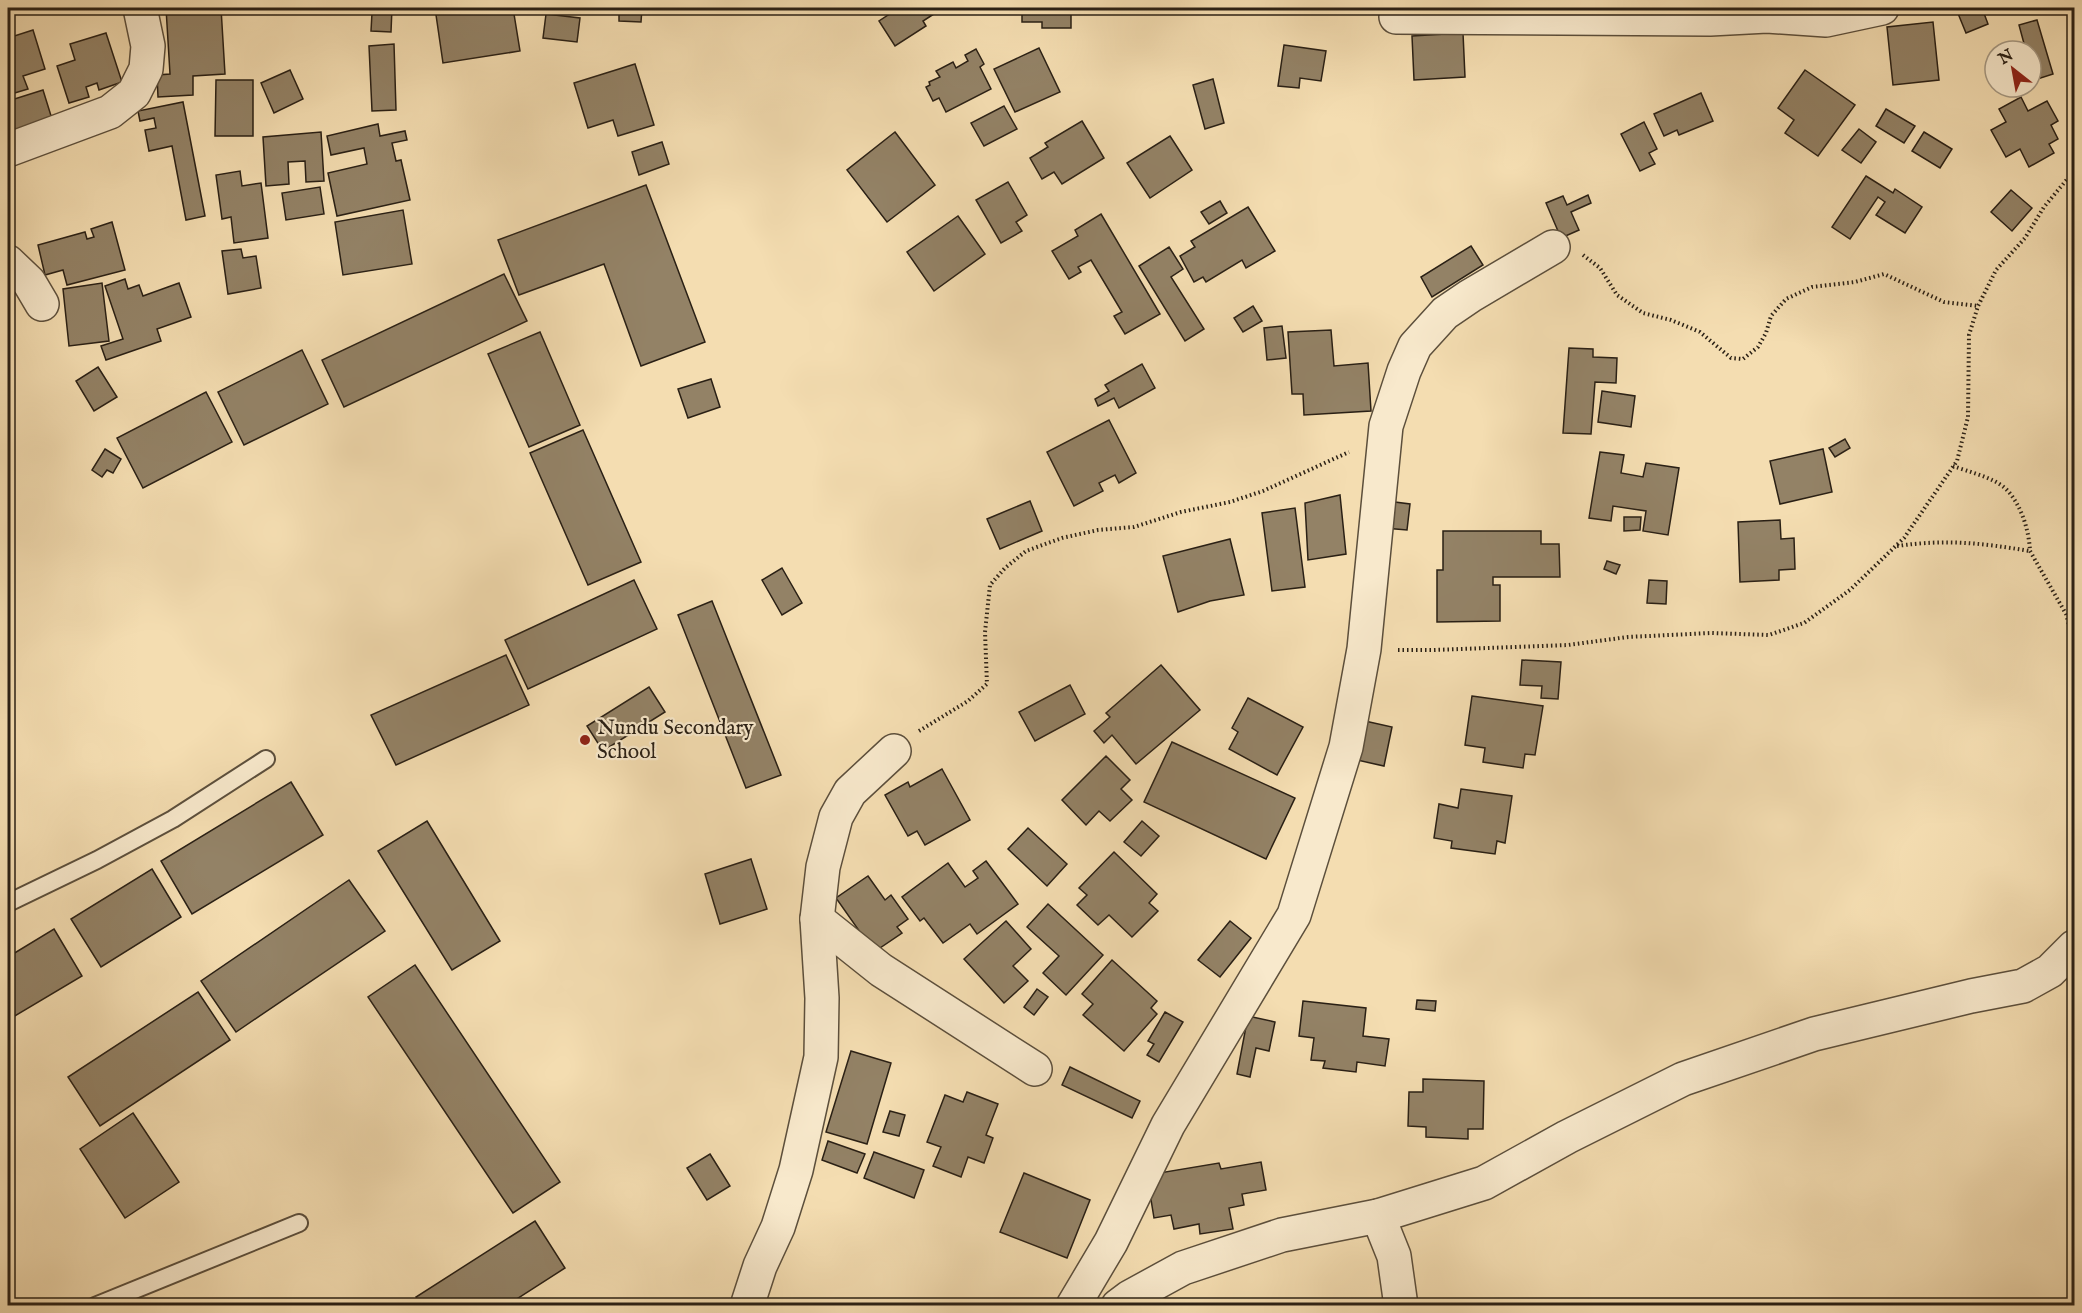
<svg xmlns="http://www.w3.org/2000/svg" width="2082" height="1313" font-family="'IM FELL English',serif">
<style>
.building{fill:#938266;stroke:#2a2015;stroke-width:1.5}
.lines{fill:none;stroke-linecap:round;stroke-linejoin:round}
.lane-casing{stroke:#5c4f3c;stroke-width:20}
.street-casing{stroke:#5c4f3c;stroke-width:36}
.path{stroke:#2a2015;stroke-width:4;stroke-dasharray:1.5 3;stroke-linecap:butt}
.lane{stroke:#f8e9cc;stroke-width:16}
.street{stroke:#f8e9cc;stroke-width:33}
.poi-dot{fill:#8f2418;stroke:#f8e9cc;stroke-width:2}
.labels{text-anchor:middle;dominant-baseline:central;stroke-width:4.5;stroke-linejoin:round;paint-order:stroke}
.poi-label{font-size:21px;fill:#2a2015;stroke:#f8e9cc;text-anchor:start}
</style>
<rect width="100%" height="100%" fill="#f4ddb1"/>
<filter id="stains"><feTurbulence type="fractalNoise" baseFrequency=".00333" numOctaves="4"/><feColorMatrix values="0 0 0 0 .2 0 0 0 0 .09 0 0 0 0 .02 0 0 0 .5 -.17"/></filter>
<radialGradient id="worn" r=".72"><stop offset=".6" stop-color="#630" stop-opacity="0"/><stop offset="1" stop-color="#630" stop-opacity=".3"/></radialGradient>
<g class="building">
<polygon points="166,8 221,8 225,74 193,76 193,95 158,97 157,75 170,74"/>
<polygon points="363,8 392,8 391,32 371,31 372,13 363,12"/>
<polygon points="435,8 513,8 520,51 443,63"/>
<polygon points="619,8 642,8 641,22 619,21"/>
<polygon points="887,8 934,8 937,12 923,21 926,26 895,46 879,21 891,13"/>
<polygon points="1022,8 1071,8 1071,28 1042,28 1042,22 1022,22"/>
<polygon points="1966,8 1982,8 1988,24 1966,33 1957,11"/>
<polygon points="546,14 580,18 577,42 543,38"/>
<polygon points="2037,20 2053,74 2031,81 2031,51 2026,51 2019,25"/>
<polygon points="1933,22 1939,80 1893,85 1887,27"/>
<polygon points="33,30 45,69 23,76 28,89 8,95 8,38"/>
<polygon points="106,33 122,82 99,90 97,83 86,87 89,97 69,103 57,66 75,60 70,44"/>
<polygon points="1463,33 1465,77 1414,80 1412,36"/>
<polygon points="394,44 396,110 372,111 369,46"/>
<polygon points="1284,45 1326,51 1321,81 1300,78 1299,88 1278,86"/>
<polygon points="1039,48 1060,92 1015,112 994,69"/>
<polygon points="976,49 984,64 980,67 991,89 946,112 939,98 933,101 926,87 930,85 929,82 940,77 936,71 953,62 956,68 968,61 965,55"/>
<polygon points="635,64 654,125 618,136 613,120 588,128 574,83"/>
<polygon points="290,70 303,99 274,113 261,83"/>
<polygon points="1805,70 1855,105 1818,156 1785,133 1794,120 1778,108"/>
<polygon points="1213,79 1224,123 1205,129 1193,85"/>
<polygon points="216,80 253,80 253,136 215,136"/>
<polygon points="43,90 52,119 8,133 8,116 9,115 8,101"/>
<polygon points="1701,93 1713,121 1679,135 1677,130 1664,136 1654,114"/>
<polygon points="2021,97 2028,111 2047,101 2058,121 2051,125 2058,139 2049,144 2054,153 2029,167 2020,149 2006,157 1991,130 2006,122 1999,109"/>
<polygon points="183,102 205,216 186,220 172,146 149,151 145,130 156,128 154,118 140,121 138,111"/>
<polygon points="1004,106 1017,129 984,146 971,123"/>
<polygon points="1886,109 1915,126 1904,143 1876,126"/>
<polygon points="1082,121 1104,158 1062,184 1054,172 1042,179 1030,158 1048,147 1045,143"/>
<polygon points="1644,122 1657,149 1649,153 1655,164 1640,171 1621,134"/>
<polygon points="378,124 380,136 405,131 407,140 392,143 396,161 401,160 410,200 337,216 328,173 367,164 364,148 331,155 327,136"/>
<polygon points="1859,129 1876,142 1861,163 1842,150"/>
<polygon points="321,132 324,181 306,182 305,161 288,162 289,184 266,186 263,137"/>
<polygon points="895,132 935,185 887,222 847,170"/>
<polygon points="1924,132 1952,149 1940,168 1912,151"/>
<polygon points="1170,136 1192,170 1150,198 1127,163"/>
<polygon points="662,142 669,164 639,175 632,152"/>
<polygon points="240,171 242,186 261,183 268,238 234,243 231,217 222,219 216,175"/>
<polygon points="1866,176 1893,193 1895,189 1922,207 1905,233 1876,215 1885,202 1878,197 1850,239 1832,227"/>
<polygon points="1008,182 1027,215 1016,222 1022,231 1001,243 976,200"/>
<polygon points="646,185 705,342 641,366 604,264 519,295 498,240"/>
<polygon points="320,187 324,214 286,220 282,193"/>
<polygon points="2011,190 2032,208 2012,231 1991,212"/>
<polygon points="1588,195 1591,203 1571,212 1579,230 1561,238 1546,203 1563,196 1567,205"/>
<polygon points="1220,201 1227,213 1209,224 1201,212"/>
<polygon points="1248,207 1275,251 1246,268 1242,260 1206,282 1203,277 1194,282 1180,256 1195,247 1191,241"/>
<polygon points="403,210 412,264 343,275 335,222"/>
<polygon points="1101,214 1160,314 1125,334 1114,316 1122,312 1091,260 1078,267 1081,272 1069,279 1052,251 1078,236 1075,230"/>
<polygon points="958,216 985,254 934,291 907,252"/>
<polygon points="112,222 125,270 67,285 63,270 45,275 38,245 85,232 87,239 94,237 91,229"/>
<polygon points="1471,246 1483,265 1432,297 1421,277"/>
<polygon points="1169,247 1183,269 1171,277 1204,329 1185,341 1139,266"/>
<polygon points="241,249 243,258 256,256 261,288 228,294 222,251"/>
<polygon points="504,274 527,321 344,407 322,360"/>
<polygon points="125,279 128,289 139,285 143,296 179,283 191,317 157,329 161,341 106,360 101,346 123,339 105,286"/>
<polygon points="102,283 109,341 69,346 63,289"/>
<polygon points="1253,306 1262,321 1243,332 1234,318"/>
<polygon points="1282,326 1286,358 1267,360 1264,328"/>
<polygon points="1331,330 1334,366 1368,363 1371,411 1304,415 1303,394 1292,394 1288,332"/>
<polygon points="540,332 580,425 529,447 488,354"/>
<polygon points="1569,348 1593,349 1593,357 1617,358 1616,383 1595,382 1591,434 1563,433"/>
<polygon points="302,350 328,404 244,445 218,392"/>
<polygon points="1142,364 1155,388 1119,408 1114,398 1098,406 1095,399 1109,391 1105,385"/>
<polygon points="98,367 117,397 94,411 76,381"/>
<polygon points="711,379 720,407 688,418 678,389"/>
<polygon points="1602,391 1635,396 1631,427 1598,422"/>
<polygon points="206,392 232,442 143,488 117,438"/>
<polygon points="1109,420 1136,473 1119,483 1115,475 1099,483 1103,491 1074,506 1047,452"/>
<polygon points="583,430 641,562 588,585 530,453"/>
<polygon points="1845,439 1850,448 1835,457 1829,448"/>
<polygon points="105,449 121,459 113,473 107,470 102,477 92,470"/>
<polygon points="1823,449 1832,492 1780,504 1770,461"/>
<polygon points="1600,452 1624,455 1621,473 1643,477 1646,463 1679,468 1668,535 1643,531 1646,511 1613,506 1611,521 1589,518"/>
<polygon points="1340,495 1346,554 1308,560 1305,503"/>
<polygon points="1030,501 1042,531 1000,549 987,519"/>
<polygon points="1387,501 1410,504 1407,530 1384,528"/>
<polygon points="1295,508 1305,587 1272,591 1262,513"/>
<polygon points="1624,517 1641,517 1640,530 1624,531"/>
<polygon points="1780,520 1781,539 1794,538 1795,569 1779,570 1779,580 1740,582 1738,522"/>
<polygon points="1443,531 1541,531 1541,544 1559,544 1560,577 1493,577 1493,585 1500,585 1500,621 1437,622 1437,570 1443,570"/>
<polygon points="1230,539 1244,595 1210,601 1178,612 1163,556"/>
<polygon points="1607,561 1620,565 1616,574 1604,569"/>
<polygon points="782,568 802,603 782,615 762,580"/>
<polygon points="634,580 657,629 528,689 505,640"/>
<polygon points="1649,580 1667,581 1666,604 1647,603"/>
<polygon points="712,601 781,775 746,788 678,615"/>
<polygon points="506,655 529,705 396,765 371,715"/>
<polygon points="1522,660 1561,662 1558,699 1541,698 1542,686 1520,685"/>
<polygon points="1161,665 1200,710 1136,764 1112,735 1104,743 1094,731 1110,717 1106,713"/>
<polygon points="1070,685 1085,714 1035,741 1019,712"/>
<polygon points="649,687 665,712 603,751 587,726"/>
<polygon points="1472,696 1543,706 1535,755 1525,754 1523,768 1483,762 1485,748 1465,745"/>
<polygon points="1248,698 1303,727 1277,775 1229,749 1238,732 1232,728"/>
<polygon points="1365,721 1392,727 1384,766 1357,760"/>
<polygon points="1172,742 1295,798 1266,859 1144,802"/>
<polygon points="1106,756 1130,780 1121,789 1132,800 1110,821 1099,811 1086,825 1062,800"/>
<polygon points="942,769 970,820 925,845 917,831 908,836 885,795 908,782 910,787"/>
<polygon points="291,782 323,835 192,914 161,861"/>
<polygon points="1461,789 1512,796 1505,843 1497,841 1495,854 1451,848 1452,841 1434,838 1439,804 1458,808"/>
<polygon points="427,821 500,941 452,970 378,851"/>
<polygon points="1142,821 1159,836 1141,856 1124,842"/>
<polygon points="1028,828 1067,864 1047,886 1008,849"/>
<polygon points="1114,852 1157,894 1149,903 1158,911 1132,937 1109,915 1098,925 1077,905 1087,895 1079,888"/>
<polygon points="751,859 767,909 720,924 705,874"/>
<polygon points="986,861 1018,904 977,934 970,924 943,943 924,918 920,921 902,897 948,863 965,887 978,878 973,871"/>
<polygon points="152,869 181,917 101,967 71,919"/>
<polygon points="868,876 885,900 891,895 908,919 897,927 902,933 874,952 836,898"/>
<polygon points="349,880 385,931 236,1032 201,981"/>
<polygon points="1048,904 1103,955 1066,995 1043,973 1059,956 1027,927"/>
<polygon points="1006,921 1031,949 1013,966 1028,981 1004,1003 964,959"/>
<polygon points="1230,921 1251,938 1220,977 1198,960"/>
<polygon points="54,929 82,976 8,1020 8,957"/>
<polygon points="1112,960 1157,1001 1151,1008 1157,1014 1124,1051 1083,1015 1093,1004 1082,994"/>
<polygon points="415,965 560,1182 513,1213 368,997"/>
<polygon points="1037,989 1048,997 1034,1015 1024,1007"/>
<polygon points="198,992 230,1040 100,1126 68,1077"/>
<polygon points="1417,1000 1436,1001 1435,1011 1416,1009"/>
<polygon points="1303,1001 1366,1008 1363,1036 1389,1039 1385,1066 1357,1062 1356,1072 1323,1068 1325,1061 1311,1060 1314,1038 1299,1036"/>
<polygon points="1165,1012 1183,1022 1159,1062 1147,1055 1154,1044 1148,1041"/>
<polygon points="1248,1016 1275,1022 1269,1051 1256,1048 1250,1077 1237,1074"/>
<polygon points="851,1051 891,1063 867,1144 826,1132"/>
<polygon points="1070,1067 1140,1101 1132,1118 1062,1085"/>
<polygon points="1423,1079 1484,1081 1483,1129 1468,1129 1468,1139 1426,1137 1426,1127 1408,1126 1409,1092 1423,1092"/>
<polygon points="967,1092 998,1104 986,1135 993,1138 984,1163 968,1157 961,1177 933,1166 941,1147 927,1142 945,1095 963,1102"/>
<polygon points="890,1111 905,1115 899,1136 883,1132"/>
<polygon points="133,1113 179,1182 125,1218 80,1149"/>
<polygon points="828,1141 865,1154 857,1173 822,1160"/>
<polygon points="874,1152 924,1170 914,1198 864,1178"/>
<polygon points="710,1154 730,1186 707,1200 687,1168"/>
<polygon points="1261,1162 1266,1190 1242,1194 1244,1205 1229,1208 1233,1229 1200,1234 1199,1224 1174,1229 1171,1215 1154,1218 1147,1175 1219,1163 1221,1169"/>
<polygon points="1024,1173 1090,1200 1067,1258 1000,1232"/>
<polygon points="535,1221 565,1268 506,1306 421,1306 416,1297"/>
</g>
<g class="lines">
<g class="lane-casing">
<g id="lane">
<polyline points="8,903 97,860 173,819 266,759"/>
<polyline points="95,1306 299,1223"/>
</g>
</g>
<g class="street-casing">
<g id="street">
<polyline points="1396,17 1710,19 1767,16 1826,20 1882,8"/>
<polyline points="8,150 110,112 134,93 146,69 148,46 140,8"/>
<polyline points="8,262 29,282 42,304"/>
<polyline points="817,919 881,970 1035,1069"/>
<polyline points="1378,1216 1394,1256 1401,1306"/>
<polyline points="747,1306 760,1266 778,1227 796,1170 821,1057 822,998 817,919 823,867 836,817 850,792 894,751"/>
<polyline points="1073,1306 1111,1242 1168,1125 1294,915 1346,747 1364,649 1386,426 1404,371 1415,346 1445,313 1470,296 1553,247"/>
<polyline points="1118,1306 1130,1297 1183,1268 1282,1235 1378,1216 1484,1183 1567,1137 1683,1079 1814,1034 1971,996 2023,986 2050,971 2074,947"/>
</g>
</g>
<g class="path">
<polyline points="1583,255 1600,268 1617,295 1643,313 1671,320 1700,332 1731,358 1743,359 1758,347 1766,333 1771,316 1786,299 1812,287 1855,282 1884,274 1944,302 1978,306"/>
<path d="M1953 466C1969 472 1993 477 2006 489 2021 504 2029 530 2030 551L2066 614 2074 644"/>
<path d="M1897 546C1947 539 1981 543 2030 551"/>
<polyline points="1398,650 1433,650 1568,645 1628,637 1711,633 1769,635 1804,623 1850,590 1904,538 1957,461 1968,417 1969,335 1978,306 1996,270 2025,238 2044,207 2074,171"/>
<polyline points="919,731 968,701 987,684 985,632 990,585 1005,568 1026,551 1062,538 1098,530 1134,527 1181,512 1230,502 1263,491 1349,452"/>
</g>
<use href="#lane" class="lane"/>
<use href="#street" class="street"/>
</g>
<circle class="poi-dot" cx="585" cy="740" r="6"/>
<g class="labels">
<g class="poi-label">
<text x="597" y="728">Nundu Secondary<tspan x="597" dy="24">School</tspan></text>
</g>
</g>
<rect width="2082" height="1313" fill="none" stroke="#f4ddb1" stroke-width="30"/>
<rect x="9" y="9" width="2064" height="1295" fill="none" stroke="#2a2015" stroke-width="3"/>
<rect x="15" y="15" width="2052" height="1283" fill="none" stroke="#2a2015" stroke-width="1.5"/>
<g transform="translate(2013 69) rotate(329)"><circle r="28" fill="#f8e9cc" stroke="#a69983" stroke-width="1.5"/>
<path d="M0-4.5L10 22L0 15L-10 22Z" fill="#8f2418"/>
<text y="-9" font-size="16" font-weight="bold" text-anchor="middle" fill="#2a2015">N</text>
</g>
<rect width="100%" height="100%" filter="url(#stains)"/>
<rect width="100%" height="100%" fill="url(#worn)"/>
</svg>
